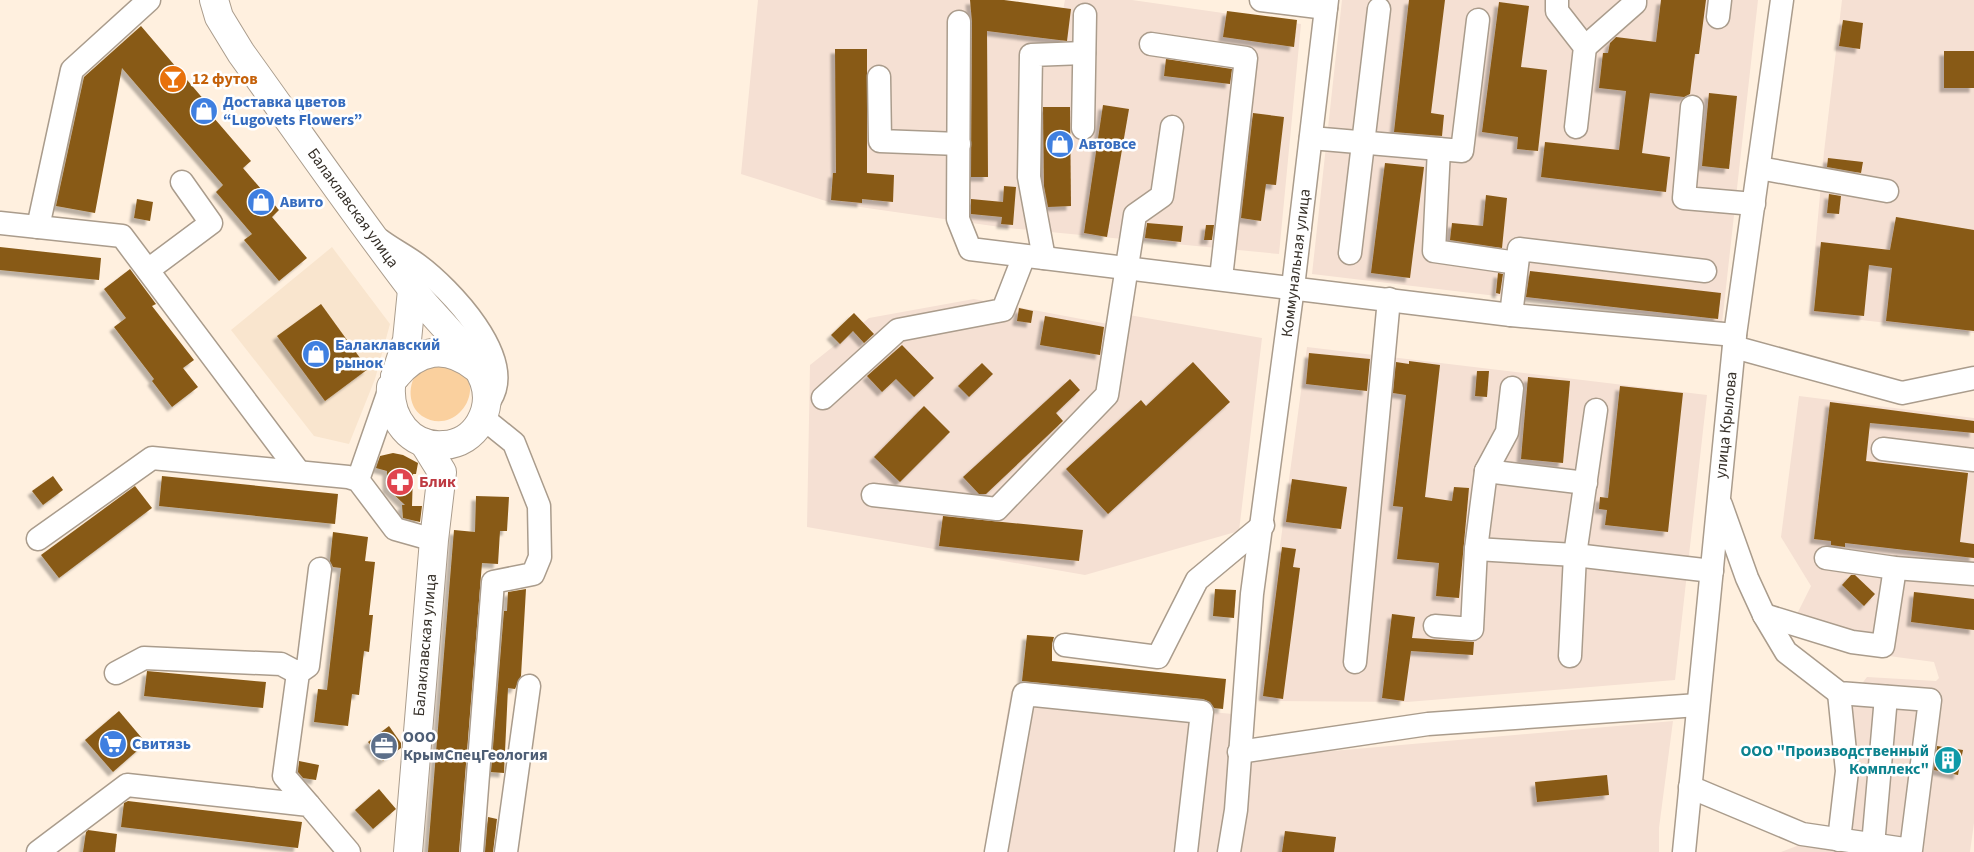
<svg xmlns="http://www.w3.org/2000/svg" width="1974" height="852" font-family="'Source Sans 3',sans-serif">
<style>
.built{fill:#f9e5ce}
.industrial{fill:#f5e0d3}
.green{fill:#fad09e}
.building{fill:#885a16;filter:url(#shadow)}
.lines{fill:none;stroke-linecap:round;stroke-linejoin:round}
.minor-casing{stroke:#aa9c8c;stroke-width:25}
.major-casing{stroke:#aa9c8c;stroke-width:30}
.minor{stroke:#fff;stroke-width:22}
.major{stroke:#fff;stroke-width:28}
.labels{text-anchor:middle;dominant-baseline:central;stroke-width:5;stroke-linejoin:round;paint-order:stroke}
.food-label{font-size:16px;font-weight:bold;fill:#c56008;stroke:#fff;text-anchor:start}
.shop-label{font-size:16px;font-weight:bold;fill:#366cbe;stroke:#fff;text-anchor:start}
.street-label{font-size:16px;fill:#363029;stroke:#fff}
.health-label{font-size:16px;font-weight:bold;fill:#be3a42;stroke:#fff;text-anchor:start}
.service-label{font-size:16px;font-weight:bold;fill:#4e5e75;stroke:#fff;text-anchor:start}
.culture-label{font-size:16px;font-weight:bold;fill:#0d838f;stroke:#fff;text-anchor:end}
</style>
<defs>
<filter id="shadow"><feDropShadow dx="-4.5" dy="4.5" stdDeviation="1" flood-color="#0004"/></filter>
</defs>
<rect width="100%" height="100%" fill="#fff0df"/>
<polygon class="built" points="332,247 390,324 375,379 349,444 314,436 231,330"/>
<g class="industrial">
<polygon points="758,0 985,0 1063,10 1065,0 1132,0 1301,24 1279,254 1007,228 832,203 741,174"/>
<polygon points="1342,0 1758,0 1722,323 1312,274"/>
<polygon points="1842,0 1974,0 1974,333 1809,314 1824,152"/>
<polygon points="974,299 1124,327 1129,315 1262,338 1239,531 1085,575 807,527 810,365 869,318"/>
<polygon points="1307,347 1707,395 1675,680 1407,702 1259,701"/>
<polygon points="1799,396 1974,418 1974,823 1970,852 1781,852 1836,831 1841,711 1867,677 1936,681 1939,678 1934,662 1851,651 1787,634 1811,586 1781,537"/>
<polygon points="1011,691 1232,714 1254,758 1673,721 1659,828 1659,852 984,852"/>
</g>
<path class="green" d="M435 362 465 373C467 378 471 386 470 391 468 414 443 430 422 416 407 405 408 384 418 371 422 367 429 364 435 362Z"/>
<g class="building">
<polygon points="970,0 1004,0 1071,9 1067,41 987,31 988,177 971,177 972,22"/>
<polygon points="1409,0 1445,0 1431,113 1444,115 1442,136 1394,132"/>
<polygon points="1661,0 1706,0 1699,54 1695,54 1690,94 1684,97 1650,93 1642,153 1670,157 1666,192 1541,177 1545,142 1619,150 1626,91 1599,88 1603,53 1608,53 1610,43 1616,37 1656,42"/>
<polygon points="1499,2 1529,6 1521,67 1547,70 1538,151 1517,149 1518,137 1482,132"/>
<polygon points="1227,11 1297,20 1294,47 1223,37"/>
<polygon points="1843,20 1863,23 1860,49 1839,46"/>
<polygon points="141,26 217,115 214,118 251,161 243,168 279,210 272,217 307,258 279,281 244,240 252,234 216,192 223,185 122,68 95,213 56,206 84,77"/>
<polygon points="835,49 867,49 867,173 894,175 893,202 862,199 862,203 831,200 833,173 836,173"/>
<rect x="1944" y="51" width="30" height="37"/>
<polygon points="1166,59 1232,69 1230,84 1164,76"/>
<polygon points="1709,93 1737,96 1729,169 1702,166"/>
<polygon points="1103,105 1129,109 1107,237 1084,233"/>
<polygon points="1043,107 1070,107 1071,206 1048,207 1044,186"/>
<polygon points="1253,113 1284,117 1276,185 1266,184 1261,221 1241,218"/>
<polygon points="1828,158 1863,162 1861,173 1827,167"/>
<polygon points="1385,163 1424,167 1410,278 1371,273"/>
<polygon points="1004,186 1016,187 1013,225 1001,224 1002,217 971,214 971,199 1003,202"/>
<polygon points="1829,194 1841,196 1839,214 1827,213"/>
<polygon points="1486,195 1507,198 1502,248 1450,240 1452,223 1483,226"/>
<polygon points="137,199 153,202 150,221 134,218"/>
<polygon points="1896,217 1974,230 1974,331 1886,321 1892,268 1869,265 1864,316 1814,311 1821,242 1890,250"/>
<polygon points="1147,223 1183,226 1181,242 1145,238"/>
<polygon points="1206,225 1214,225 1212,240 1204,240"/>
<polygon points="0,247 101,258 99,280 0,270"/>
<polygon points="130,269 156,304 152,306 194,360 183,368 198,387 172,407 152,381 154,379 114,327 126,318 104,289"/>
<polygon points="1530,271 1721,293 1718,319 1526,297"/>
<polygon points="1498,273 1503,274 1500,294 1496,293"/>
<polygon points="321,304 368,369 325,401 277,336"/>
<polygon points="1019,308 1033,311 1031,323 1017,321"/>
<polygon points="854,313 874,334 864,343 853,331 840,344 831,335"/>
<polygon points="1045,316 1104,327 1100,355 1040,345"/>
<polygon points="902,345 934,378 914,397 896,379 882,392 867,376"/>
<polygon points="1309,353 1370,359 1367,391 1306,384"/>
<polygon points="1409,361 1440,365 1425,497 1452,501 1454,487 1469,488 1459,598 1436,596 1439,563 1397,559 1403,507 1393,506 1406,395 1393,393 1396,362 1409,364"/>
<polygon points="1193,362 1230,402 1108,514 1066,469 1141,400 1146,406"/>
<polygon points="982,363 993,374 969,397 958,386"/>
<polygon points="1477,371 1489,371 1487,397 1475,396"/>
<polygon points="1528,377 1570,381 1563,463 1521,459"/>
<polygon points="1070,379 1080,390 1056,413 1063,421 986,494 979,494 963,477"/>
<polygon points="1620,386 1683,393 1668,532 1605,525 1607,510 1599,509 1600,497 1608,498"/>
<polygon points="1830,402 1974,421 1974,433 1870,423 1866,461 1968,473 1960,542 1974,544 1974,558 1845,543 1845,547 1831,545 1831,541 1814,539"/>
<polygon points="924,406 950,432 900,482 874,457"/>
<polygon points="393,453 403,455 418,463 416,474 413,474 412,506 422,506 420,522 403,518 402,505 405,505 387,488 387,471 376,468 380,456"/>
<polygon points="53,476 63,490 43,505 32,491"/>
<polygon points="162,476 338,494 335,524 159,506"/>
<polygon points="1292,479 1347,487 1341,529 1286,522"/>
<polygon points="135,486 152,508 59,578 41,555"/>
<polygon points="476,496 509,497 507,531 500,531 498,564 482,563 459,852 428,852 454,530 475,532"/>
<polygon points="943,516 1083,530 1079,561 939,546"/>
<polygon points="333,532 368,537 365,561 375,562 369,615 373,615 369,652 364,651 359,695 352,694 348,726 314,722 318,689 327,690 341,568 333,567 330,561"/>
<polygon points="1282,547 1296,549 1293,567 1300,568 1283,699 1263,696"/>
<polygon points="1851,575 1855,575 1875,594 1864,606 1842,585"/>
<polygon points="526,589 521,676 515,689 508,688 504,773 491,772 504,611 507,611 508,592"/>
<polygon points="1215,589 1236,590 1234,618 1213,616"/>
<polygon points="1914,592 1974,599 1974,630 1911,622"/>
<polygon points="1392,614 1415,617 1412,638 1474,642 1473,655 1411,651 1404,701 1382,698"/>
<polygon points="1027,635 1054,637 1052,644 1052,661 1226,679 1223,709 1214,708 1210,702 1203,699 1022,681"/>
<polygon points="147,671 266,682 263,708 144,696"/>
<polygon points="119,711 146,743 113,772 85,740"/>
<polygon points="389,726 401,743 401,748 383,761 368,742"/>
<polygon points="1937,746 1963,750 1958,775 1934,770"/>
<polygon points="299,761 319,765 316,780 303,778 298,772"/>
<polygon points="1607,775 1609,795 1537,802 1535,782"/>
<polygon points="379,789 396,809 373,829 355,810"/>
<polygon points="128,801 302,822 298,848 121,827 124,803"/>
<polygon points="488,817 497,819 493,852 485,852"/>
<polygon points="88,830 117,834 115,852 83,852 86,832"/>
<polygon points="1285,831 1336,837 1334,852 1282,852"/>
</g>
<g class="lines">
<g class="minor-casing">
<g id="minor">
<polyline points="1261,0 1326,8"/>
<polyline points="1557,0 1557,11 1585,47 1576,127"/>
<polyline points="1718,17 1720,0"/>
<polyline points="959,22 958,219 970,249 1511,315 1735,335"/>
<polyline points="1151,44 1246,58 1221,278"/>
<polyline points="1585,47 1635,3 1635,0"/>
<polyline points="879,77 880,141 959,144"/>
<polyline points="1692,107 1684,198 1754,204"/>
<polyline points="1083,128 1085,15"/>
<polyline points="1311,138 1462,151 1478,20"/>
<polyline points="1439,149 1434,251 1517,263"/>
<polyline points="1759,168 1887,191"/>
<polyline points="0,223 122,236 299,472"/>
<polyline points="38,227 72,70 149,0"/>
<path d="M380 240C392 249 406 256 418 265 449 288 517 358 490 400"/>
<polyline points="1350,253 1379,9"/>
<polyline points="1044,258 1029,177 1031,55 1084,53"/>
<polyline points="148,270 211,223 182,182"/>
<polyline points="1511,315 1519,249 1705,271"/>
<polyline points="1734,347 1902,393 1974,378"/>
<polyline points="823,398 898,330 1003,310 1024,256"/>
<polyline points="1883,449 1974,460"/>
<polyline points="1486,471 1586,483"/>
<polyline points="358,480 390,388"/>
<polyline points="873,495 997,509 1107,395 1135,215 1162,196 1172,127"/>
<polyline points="38,539 152,458 348,477 358,480 395,529 434,540"/>
<polyline points="1476,549 1575,555 1712,571"/>
<polyline points="1826,558 1895,568 1974,574"/>
<polyline points="1764,615 1852,642 1883,646 1895,568"/>
<polyline points="1435,626 1472,629 1476,549 1486,471 1507,432 1512,388"/>
<polyline points="1065,645 1158,657 1197,580 1263,525"/>
<polyline points="1570,656 1575,555 1596,410"/>
<polyline points="1355,662 1389,299"/>
<polyline points="116,673 144,658 281,664 298,673"/>
<polyline points="1839,693 1847,771 1839,840"/>
<polyline points="1239,752 1428,724 1698,705"/>
<polyline points="1690,787 1802,834 1911,850 1930,700 1839,693 1786,652 1764,615 1747,578 1721,505"/>
<polyline points="309,805 284,776 298,673 308,666 320,569"/>
<polyline points="1873,845 1886,697"/>
<polyline points="38,852 127,785 309,805 349,852"/>
<polyline points="472,852 493,582 533,574 540,557 539,506 514,443 483,418"/>
<polyline points="506,852 529,686"/>
<polyline points="996,852 1024,694 1202,712 1186,852"/>
<polyline points="1229,852 1236,810 1252,594 1293,287 1327,0"/>
<polyline points="1684,852 1735,335 1782,0"/>
</g>
</g>
<g class="major-casing">
<g id="major">
<path d="M214 0 219 17 241 53C298 132 353 212 412 289 432 316 473 351 484 381 494 410 476 443 444 445 410 448 389 418 391 387"/>
<path d="M395 377C418 349 446 344 475 367"/>
<polyline points="395,377 407,340 412,290"/>
<polyline points="408,852 434,540 442,472 424,443"/>
</g>
</g>
<use href="#minor" class="minor"/>
<use href="#major" class="major"/>
</g>
<defs>
<g id="bar-disc" transform="scale(1.4375)"><circle r="9.5" fill="#e8710a" stroke="#fff"/><path d="M-6-5H6L.8 .8V4.5H3.5V6h-7V4.5H-.8V.8Z" fill="#fff"/></g>
<g id="shop-disc" transform="scale(1.4375)"><circle r="9.5" fill="#3f7fe0" stroke="#fff"/><path d="M-5-2.5h2.3a2.7 3.5 0 0 1 5.4 0H5L5.5 6h-11ZM-1.5-2.5h3a1.5 2.3 0 0 0-3 0Z" fill="#fff"/></g>
<g id="pharmacy-disc" transform="scale(1.4375)"><circle r="9.5" fill="#e0444e" stroke="#fff"/><path d="M-2-6h4v4h4v4h-4v4h-4v-4h-4v-4h4Z" fill="#fff"/></g>
<g id="supermarket-disc" transform="scale(1.4375)"><circle r="9.5" fill="#3f7fe0" stroke="#fff"/><path d="M-6-5.5h2.5l.6 2H6L4.5 2H-2.5L-4.4-4H-6ZM-1.5 3.2a1.3 1.3 0 1 0 .1 0ZM3 3.2a1.3 1.3 0 1 0 .1 0Z" fill="#fff"/></g>
<g id="office-disc" transform="scale(1.4375)"><circle r="9.5" fill="#5c6f8a" stroke="#fff"/><path d="M-6-3h4V-5.5h4V-3h4V5H-6ZM-1-4.5V-3h2v-1.5ZM-6 0V1H6V0Z" fill="#fff"/></g>
<g id="building-disc" transform="scale(1.4375)"><circle r="9.5" fill="#0f9aa8" stroke="#fff"/><path d="M-4-6H4V6H1V3H-1V6H-4ZM-2.5-4.3h1.7v1.8h-1.7ZM.8-4.3h1.7v1.8H.8ZM-2.5-1h1.7V.8h-1.7ZM.8-1h1.7V.8H.8Z" fill="#fff"/></g>
</defs>
<g fill-rule="evenodd">
<use href="#bar-disc" x="173" y="79"/>
<use href="#shop-disc" x="204" y="111"/>
<use href="#shop-disc" x="1060" y="144"/>
<use href="#shop-disc" x="261" y="202"/>
<use href="#shop-disc" x="316" y="354"/>
<use href="#pharmacy-disc" x="400" y="482"/>
<use href="#supermarket-disc" x="113" y="744"/>
<use href="#office-disc" x="384" y="746"/>
<use href="#building-disc" x="1948" y="760"/>
</g>
<g class="labels">
<g class="food-label">
<text x="192" y="79">12 футов</text>
</g>
<g class="shop-label">
<text x="223" y="102">Доставка цветов<tspan x="223" dy="18">“Lugovets Flowers”</tspan></text>
<text x="1079" y="144">Автовсе</text>
<text x="280" y="202">Авито</text>
<text x="335" y="345">Балаклавский<tspan x="335" dy="18">рынок</tspan></text>
<text x="132" y="744">Свитязь</text>
</g>
<g class="street-label">
<text transform="translate(353 208) rotate(54)">Балаклавская улица</text>
<text transform="translate(1296 263) rotate(-83)">Коммунальная улица</text>
<text transform="translate(1726 425) rotate(-84)">улица Крылова</text>
<text transform="translate(425 645) rotate(-85)">Балаклавская улица</text>
</g>
<g class="health-label">
<text x="419" y="482">Блик</text>
</g>
<g class="service-label">
<text x="403" y="737">ООО<tspan x="403" dy="18">КрымСпецГеология</tspan></text>
</g>
<g class="culture-label">
<text x="1929" y="751">ООО "Производственный<tspan x="1929" dy="18">Комплекс"</tspan></text>
</g>
</g>
</svg>
